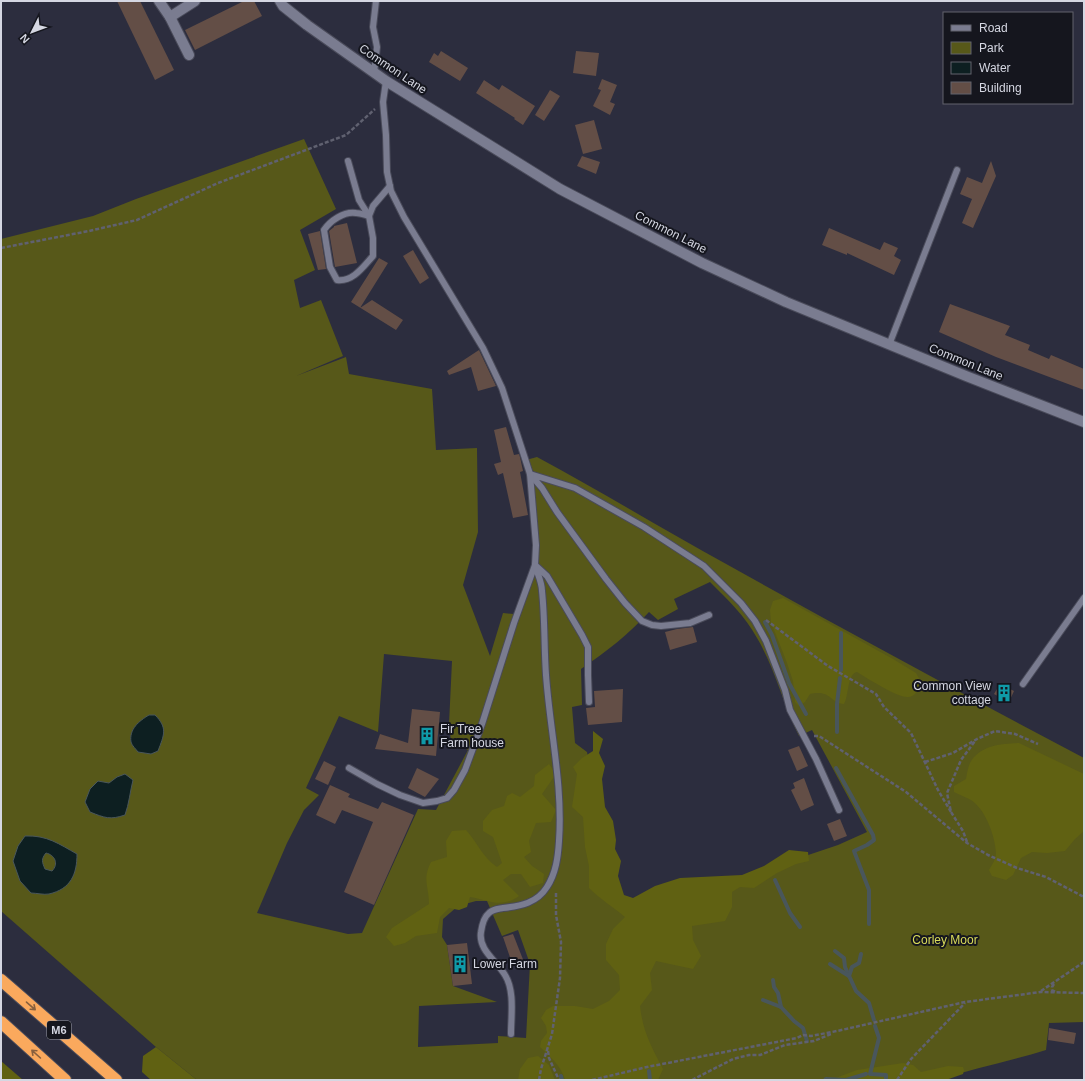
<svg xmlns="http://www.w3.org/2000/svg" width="1085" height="1081" font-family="Arial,sans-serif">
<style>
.green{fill:#575819;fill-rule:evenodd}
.forest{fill:#606112}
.water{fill:#0d1f21;stroke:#49565b;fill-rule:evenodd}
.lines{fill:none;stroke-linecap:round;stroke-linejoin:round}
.stream{stroke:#49565b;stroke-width:4}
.building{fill:#634e46}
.service-casing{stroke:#4a4b5a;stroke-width:8}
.minor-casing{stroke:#4a4b5a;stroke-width:12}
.tertiary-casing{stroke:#4a4b5a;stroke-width:12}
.motorway-casing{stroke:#4a4b5a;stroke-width:14}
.path{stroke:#606170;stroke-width:2.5;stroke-dasharray:4 2;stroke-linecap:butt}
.service{stroke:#7a7c90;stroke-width:6}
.minor{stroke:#7a7c90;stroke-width:10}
.tertiary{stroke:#7a7c90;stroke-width:10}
.motorway{stroke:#faa95d;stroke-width:12}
.oneway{stroke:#88603e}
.labels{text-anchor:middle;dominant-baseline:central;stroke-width:4;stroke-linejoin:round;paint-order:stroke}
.shield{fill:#15161e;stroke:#9b9da7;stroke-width:1}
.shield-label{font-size:11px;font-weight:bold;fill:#d5d7e2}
.street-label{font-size:12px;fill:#d5d7e2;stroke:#15161e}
.poi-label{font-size:12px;fill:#d5d7e2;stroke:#15161e;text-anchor:start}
.park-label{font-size:12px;fill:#d9db5a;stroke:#15161e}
</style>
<rect width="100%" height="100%" fill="#2c2d3e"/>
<path class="green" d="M304 139 336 209 300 230 315 270 294 280 300 308 321 300 343 356 296 376 346 357 349 374 432 389 436 450 477 448 478 532 463 585 490 656 503 613 514 614 530 574 535 554 526 460 537 457C602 492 664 530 728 565 846 631 965 695 1084 758V1022L1049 1023 1046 1050C1011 1061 974 1068 939 1080H197L156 1047 1 911V239L93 216 136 199ZM710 582C728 600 745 616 757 638 775 668 783 704 799 736L812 730 867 832 838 845 737 879 622 902 598 811 587 752 575 743 572 707 582 705 581 669C606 652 629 634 649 612L658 620 678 609 674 599ZM384 654 452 661 449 724 451 741 468 750 436 810 418 809 362 933 348 934 257 913 287 843 304 810 319 795 306 788 339 716 378 732ZM476 901H487L502 936 518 930 530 964 526 1038 498 1036V1043L418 1047 419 1006 497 1002 453 986 447 945 442 937 443 919 458 906Z"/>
<g class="forest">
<path d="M783 598 893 659 916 673 920 680 921 685C918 690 915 697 908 697 898 698 867 678 857 672 847 674 849 696 844 704 830 703 831 689 810 694L805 702 799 706 795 702 793 681 787 663 771 622 770 610 773 601Z"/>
<path d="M593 731 603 739 599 753 605 766 602 779 605 807 613 821 616 840 615 849 621 861 618 876 624 895 633 898 655 886 680 878 742 875 764 866 789 850 808 852 809 861 796 864 777 873 754 888 740 887 732 892V907L725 921 692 926 693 940 701 956 693 969 656 961 650 973 652 990 640 1006C643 1032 651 1046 663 1069L658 1080H565C561 1066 551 1057 540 1047L541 1041 547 1033 546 1026 541 1018 546 1010 553 1006H575L593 1009 609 1001 620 990 619 975 606 960V944L613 929 625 917C613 907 600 899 589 888V866L585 847 583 817 572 807 577 774 573 767 582 758 593 751Z"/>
<path d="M1019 743 1084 774V831L1075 839 1065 851 1047 853 1032 852 1021 858 1013 875 1006 880 992 876 989 870C992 865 996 859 996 853 995 836 986 810 971 800 966 797 959 795 954 792V786L966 779C967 774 968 767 970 763 980 745 1001 744 1019 743Z"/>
<path d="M549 764 556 774 542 794 556 810 551 822 536 823 529 841 531 852 524 857 532 866 544 874 543 883 530 887 521 874H511L503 880 519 896C500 909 490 900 470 897L467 907 459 910 449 908 440 917 437 933 416 936 405 943 394 946 386 937 392 928 429 904C429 886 422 880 431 862L447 857 446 841 452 831 466 830C477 842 483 858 497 867L502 863 493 837 483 831V821L492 810 504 806 507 796 512 793 520 797 534 786 535 775Z"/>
<polygon points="156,1047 197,1080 151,1080 142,1072 143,1056"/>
<polygon points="538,1056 549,1065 555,1080 518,1080 520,1069 528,1058"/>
<polygon points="1,1061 23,1080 1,1080"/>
<polygon points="903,1063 913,1065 921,1072 948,1066 963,1067 964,1070 963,1074 946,1080 830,1080 857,1070"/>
</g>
<g class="water">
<path d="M149 715H155C168 728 164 735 158 751L151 754 138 752C136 749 132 746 131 742 129 729 139 721 149 715Z"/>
<path d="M125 774 133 780C130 792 129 804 125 815 110 820 105 818 90 812L85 802 90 789 98 781 109 783 117 777Z"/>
<path d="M25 836C47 835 59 844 77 854 77 874 71 889 49 894 44 895 36 893 31 893L20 881 13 861 18 846ZM46 853C55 855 59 864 52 871L45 869C42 862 41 859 46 853Z"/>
</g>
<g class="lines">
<g class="stream">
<polyline points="765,622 772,635 789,683 806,714"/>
<polyline points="841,670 841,633"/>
<polyline points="837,732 837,704 840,678"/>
<polyline points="836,768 873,835 874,840 867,845 854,851 869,890 869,924"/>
<polyline points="775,880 790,913 800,927"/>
<polyline points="835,951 844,958 845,967 856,991 869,1003 874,1020"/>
<polyline points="830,964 849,976 852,967 859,963 861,954"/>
<polyline points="773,980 774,987 778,993 781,1007"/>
<polyline points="763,1000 781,1007 794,1021 803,1028 807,1041"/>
<polyline points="875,1026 879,1038 870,1074 886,1075 886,1080"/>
<polyline points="649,1071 650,1080"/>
<polyline points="561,1076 562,1080"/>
<polyline points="825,1080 826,1079 846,1080 866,1074"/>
</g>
</g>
<g class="building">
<polygon points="117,1 140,1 174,70 155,80"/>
<polygon points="244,1 254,1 262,16 195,50 185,30"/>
<polygon points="441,51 468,68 460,81 429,62 434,53 438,56"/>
<polygon points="576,51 599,53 596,76 573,73"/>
<polygon points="602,79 617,85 610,102 615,104 610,115 593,106 601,90 598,89"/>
<polygon points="484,80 499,90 502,85 535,106 523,125 514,119 515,118 476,93"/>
<polygon points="550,90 560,96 544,121 535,115"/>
<polygon points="594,120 602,149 583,154 575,125"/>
<polygon points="582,156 600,162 596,174 577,166"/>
<polygon points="991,161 996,176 973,228 962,223 972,199 960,194 967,177 982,183"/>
<polygon points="347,223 357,263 335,267 329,231 334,227 334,226"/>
<polygon points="829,228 880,250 884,242 898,248 894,256 901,260 894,275 847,253 847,255 822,245"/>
<polygon points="320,231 326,269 318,270 308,234"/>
<polygon points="413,250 429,278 420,284 403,256"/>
<polygon points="379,258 388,263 360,308 372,300 403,320 396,330 351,302"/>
<polygon points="950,304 1010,326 1005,335 1030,345 1028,350 1049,359 1051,355 1084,369 1084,390 996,357 939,332"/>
<polygon points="479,350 496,386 478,391 471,367 449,375 447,371"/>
<polygon points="506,427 514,455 519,454 520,457 523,471 520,472 528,515 513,518 503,473 498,475 494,464 501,462 494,430"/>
<polygon points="693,627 697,642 670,650 665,632 677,629"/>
<polygon points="1000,684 1014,691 1009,702 994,694"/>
<polygon points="623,689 622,722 588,725 586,708 595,707 594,691"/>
<polygon points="412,709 440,712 436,756 375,749 380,734 408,743"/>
<polygon points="799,746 808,766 797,771 788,750"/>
<polygon points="324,761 336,767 328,785 315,779"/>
<polygon points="417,768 439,779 425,797 408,788"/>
<polygon points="804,778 814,805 801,811 791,790 795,788 793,783"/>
<polygon points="330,785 350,794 348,797 378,809 382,802 414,815 374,905 344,892 373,822 342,810 335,824 316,815"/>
<polygon points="840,819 847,836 834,841 827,824"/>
<polygon points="513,934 524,962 513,966 503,937"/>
<polygon points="467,943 472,984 453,986 447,945"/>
<polygon points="1049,1028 1076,1033 1074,1044 1048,1040"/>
</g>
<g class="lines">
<g class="service-casing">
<g id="service">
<polyline points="374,73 377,47 373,27 376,1"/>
<polyline points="348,161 359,200 369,216"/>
<path d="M369 216C365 215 360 213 356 213 344 211 330 221 324 230L330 267 337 280C353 282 363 267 373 256V238L369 216 373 206 390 186"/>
<polyline points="889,345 957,170"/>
<polyline points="709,615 690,623 661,626 652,625 642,621 625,603 606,579 557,512 542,488 530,474 575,488 644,527 704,566 741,603 755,621 766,641 785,690 790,710 816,759 839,810"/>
<polyline points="1023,684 1084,598"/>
<polyline points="349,768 377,784 400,795 423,803 437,801 447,798 454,790 465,770 482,724 514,623 535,565 536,545 530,474 502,388 483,348 404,217 391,191 387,172 386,135 383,102 386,81"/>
<path d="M511 1034C511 1016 515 991 505 975 497 961 478 950 481 932 482 925 484 917 489 913 493 909 498 909 503 908 521 906 537 903 547 887 556 873 558 857 559 841 563 785 550 731 546 675 544 647 545 619 542 591 542 582 537 573 535 565L547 576 553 586 582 635 588 647V675L589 702"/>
</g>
</g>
<g class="minor-casing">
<g id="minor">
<polyline points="159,1 170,17 189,55"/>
<polyline points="170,17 195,1"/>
</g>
</g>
<g class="tertiary-casing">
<polyline id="tertiary" points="280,1 283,6 307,25 386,81 560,189 702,263 786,302 966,376 1084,422"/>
</g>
<g class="motorway-casing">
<g id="motorway">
<polyline points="1,980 116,1080"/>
<polyline points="1,1022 65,1080"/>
</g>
</g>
<g class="path">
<polyline points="1,248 89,231 137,220 218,183 346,135 375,109"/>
<polyline points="766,620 828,666 876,694 884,707 911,733 938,790 951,812"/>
<polyline points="814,736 819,736 906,792 967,843 988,855 1017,868 1046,877 1084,897"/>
<polyline points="925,762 953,753 977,739 995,731 1015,734 1038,744"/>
<polyline points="967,842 963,831 951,812 947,793 961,760 975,741"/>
<polyline points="1054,984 1052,987 1052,990 1056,992"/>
<polyline points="1041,991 1084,962"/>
<polyline points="548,1051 549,1058 559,1080"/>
<polyline points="539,1080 541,1069 552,1034 560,978 561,942 556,915 556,891"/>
<polyline points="592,1080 647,1067 797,1038 803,1035 811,1036 837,1031 965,1002 1041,992 1084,993"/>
<polyline points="692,1080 733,1059 749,1055 760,1055 785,1045 814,1041 831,1034"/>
<polyline points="897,1080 911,1059 965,1003"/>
</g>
<use href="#service" class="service"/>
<use href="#minor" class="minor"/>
<use href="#tertiary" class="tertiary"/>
<use href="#motorway" class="motorway"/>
</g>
<defs><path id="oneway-shaft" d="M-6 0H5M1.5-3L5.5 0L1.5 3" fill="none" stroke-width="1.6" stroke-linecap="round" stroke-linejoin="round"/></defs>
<g class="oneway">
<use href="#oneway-shaft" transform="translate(31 1006) rotate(41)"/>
<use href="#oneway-shaft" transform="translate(36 1054) rotate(-138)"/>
</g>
<defs>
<g id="building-bare" transform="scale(1.38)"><path d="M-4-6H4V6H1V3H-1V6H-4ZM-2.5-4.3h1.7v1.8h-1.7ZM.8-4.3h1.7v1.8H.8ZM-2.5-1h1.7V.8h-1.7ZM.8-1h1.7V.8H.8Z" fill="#0f9aa8" stroke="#15161e" stroke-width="2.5" paint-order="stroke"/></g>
</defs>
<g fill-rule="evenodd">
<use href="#building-bare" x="1004" y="693"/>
<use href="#building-bare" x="427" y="736"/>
<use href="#building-bare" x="460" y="964"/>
</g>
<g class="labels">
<rect class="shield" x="47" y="1021" width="24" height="18" rx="3"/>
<g class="shield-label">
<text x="59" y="1030">M6</text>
</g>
<g class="street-label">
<text transform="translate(393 69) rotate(34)">Common Lane</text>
<text transform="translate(671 232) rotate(27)">Common Lane</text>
<text transform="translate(966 362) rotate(22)">Common Lane</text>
</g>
<g class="poi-label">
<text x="991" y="686" text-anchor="end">Common View<tspan x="991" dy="14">cottage</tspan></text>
<text x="440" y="729">Fir Tree<tspan x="440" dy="14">Farm house</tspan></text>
<text x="473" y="964">Lower Farm</text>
</g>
<g class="park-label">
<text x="945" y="940">Corley Moor</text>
</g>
</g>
<rect width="1085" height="1081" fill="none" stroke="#d5d7e2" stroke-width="4"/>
<rect x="943" y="12" width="130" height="92" fill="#15161e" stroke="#62636c"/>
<rect x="951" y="25" width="20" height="6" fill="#7a7c90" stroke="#62636c"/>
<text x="979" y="32" font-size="12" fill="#d5d7e2">Road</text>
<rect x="951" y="42" width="20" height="12" fill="#575819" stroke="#62636c"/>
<text x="979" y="52" font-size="12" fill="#d5d7e2">Park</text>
<rect x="951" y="62" width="20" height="12" fill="#0d1f21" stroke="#62636c"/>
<text x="979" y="72" font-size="12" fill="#d5d7e2">Water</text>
<rect x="951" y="82" width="20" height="12" fill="#634e46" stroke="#62636c"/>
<text x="979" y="92" font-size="12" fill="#d5d7e2">Building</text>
<g transform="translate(32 32) rotate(228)" stroke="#15161e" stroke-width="3" paint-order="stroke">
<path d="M0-3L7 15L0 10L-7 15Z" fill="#d5d7e2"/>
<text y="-6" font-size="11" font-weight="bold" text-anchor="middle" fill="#d5d7e2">N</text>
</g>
</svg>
